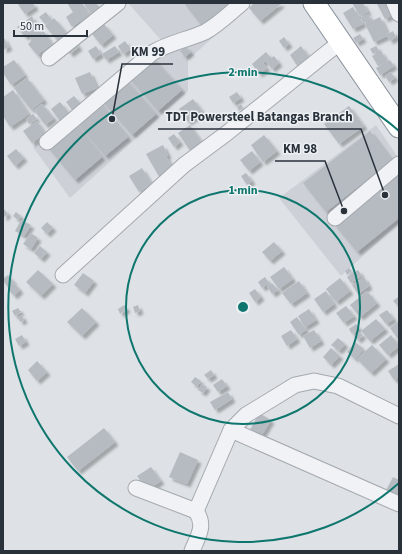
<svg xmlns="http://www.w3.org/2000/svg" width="402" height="554" font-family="'Source Sans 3',sans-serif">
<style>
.built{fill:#cdd1d7}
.building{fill:#b6bbc2;filter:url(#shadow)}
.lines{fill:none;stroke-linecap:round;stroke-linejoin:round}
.minor-casing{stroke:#a4a9af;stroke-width:17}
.highway-casing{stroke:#88909b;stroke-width:23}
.minor{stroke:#f1f2f5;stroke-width:15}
.highway{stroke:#fff;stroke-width:21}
.ring{fill:none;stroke:#0f766e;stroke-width:2}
.centre{fill:#0f766e;stroke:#eef1f4;stroke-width:2}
.ring-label{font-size:12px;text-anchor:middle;font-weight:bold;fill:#0f766e;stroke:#eef1f4;stroke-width:3;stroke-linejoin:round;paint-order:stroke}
.leader{fill:none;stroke:#29313b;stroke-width:1.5}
.callout-dot{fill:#29313b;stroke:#eef1f4;stroke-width:1.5}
.callout-label{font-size:13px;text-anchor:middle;font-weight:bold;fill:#29313b;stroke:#eef1f4;stroke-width:3;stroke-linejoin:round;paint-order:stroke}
</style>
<defs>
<filter id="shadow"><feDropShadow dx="3.5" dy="3.5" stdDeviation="1" flood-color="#0004"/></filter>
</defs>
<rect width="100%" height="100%" fill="#dee2e6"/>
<g class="built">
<polygon points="128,3 251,3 188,60 188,91 70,198 33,147 161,40"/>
<polygon points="376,125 399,159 399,223 341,276 279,198"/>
</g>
<g class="building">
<polygon points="17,3 33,3 35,7 25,14"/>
<polygon points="67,3 82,3 93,19 83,26 80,21 72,27 66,17 73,12"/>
<polygon points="83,3 96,3 103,12 95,18"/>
<polygon points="184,3 230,3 202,26"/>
<polygon points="254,3 281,3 281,4 260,21 249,8"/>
<polygon points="352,3 363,3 368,12 360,16"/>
<polygon points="379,3 388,3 394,14 385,19 377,4"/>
<polygon points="353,7 363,24 353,29 343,13"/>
<polygon points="46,12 51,20 45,24 39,17"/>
<polygon points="368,14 371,20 363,23 361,17"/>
<polygon points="32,16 36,26 41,32 43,30 52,44 37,55 28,44 31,41 30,35 37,29 25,37 17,27"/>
<polygon points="380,17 388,34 393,31 396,37 390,41 387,36 374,42 365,24"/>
<polygon points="54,18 67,33 58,41 45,26"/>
<polygon points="104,24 113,35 101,45 92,34"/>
<polygon points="360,34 363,39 356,43 353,38"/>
<polygon points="3,36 9,47 3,50"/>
<polygon points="284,37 289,44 284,48 279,41"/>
<polygon points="74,40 79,47 70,54 65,47"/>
<polygon points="125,41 131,49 123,54 118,46"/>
<polygon points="96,46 101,54 93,59 88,51"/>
<polygon points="115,46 119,52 106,60 102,54"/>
<polygon points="301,46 310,59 298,67 290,55"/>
<polygon points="376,46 379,50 373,54 370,49"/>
<polygon points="186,47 191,52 185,57 180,51"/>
<polygon points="381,51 387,61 378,66 372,56"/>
<polygon points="266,52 270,57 263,63 267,68 259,74 252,64"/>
<polygon points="150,55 182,90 158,111 127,76"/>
<polygon points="274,56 279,63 272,69 266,62"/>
<polygon points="14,60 25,75 11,85 3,73 3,67"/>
<polygon points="390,60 394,66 380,75 376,68"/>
<polygon points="90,72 97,88 82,94 75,78"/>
<polygon points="391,72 395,78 389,82 385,76"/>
<polygon points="27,78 44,100 31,110 14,88"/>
<polygon points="124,78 156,114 132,135 100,99"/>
<polygon points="13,90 29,114 10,127 3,116 3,97"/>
<polygon points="237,92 241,98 233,103 229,97"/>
<polygon points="74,96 81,104 73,111 66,102"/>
<polygon points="193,99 203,112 188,122 179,109"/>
<polygon points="98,101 128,137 105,156 74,120"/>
<polygon points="60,102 70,114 60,121 51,109"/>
<polygon points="42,104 54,118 45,125 34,110"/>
<polygon points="241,104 243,108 239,111 237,107"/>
<polygon points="349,106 364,126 339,144 324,124"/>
<polygon points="33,114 37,119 29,124 26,119"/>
<polygon points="37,121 45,133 32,143 23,131"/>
<polygon points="74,123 102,157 75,180 46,145"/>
<polygon points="190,125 203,144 191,152 178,133"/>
<polygon points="370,131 392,160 326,212 303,183"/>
<polygon points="174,134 180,142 174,147 168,138"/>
<polygon points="264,135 277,151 263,162 251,145"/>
<polygon points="163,145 168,155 166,156 175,172 161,180 146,154"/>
<polygon points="16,149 24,158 15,166 7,156"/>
<polygon points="252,151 260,162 249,171 240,160"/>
<polygon points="142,168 152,184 139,192 129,176"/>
<polygon points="246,173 252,181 247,185 241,176"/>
<polygon points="399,173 399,218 357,252 334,224"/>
<polygon points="3,208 8,214 3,218"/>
<polygon points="16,212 21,216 18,220 13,216"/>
<polygon points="21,220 31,225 24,236 15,231"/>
<polygon points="47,222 53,228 47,234 41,228"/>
<polygon points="31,233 38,238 31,249 23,244"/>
<polygon points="274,242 282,251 270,261 262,252"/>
<polygon points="40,246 47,252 41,259 34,253"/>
<polygon points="284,267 293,279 279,289 270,277"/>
<polygon points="349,268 352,271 347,275 345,271"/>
<polygon points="38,270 53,284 41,296 26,282"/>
<polygon points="358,270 362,276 351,283 347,277"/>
<polygon points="83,273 94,281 85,293 74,285"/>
<polygon points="8,275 14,282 8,287 3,281 3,279"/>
<polygon points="265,277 269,283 262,288 258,282"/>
<polygon points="364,277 369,286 358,294 352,285"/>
<polygon points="340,278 350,291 336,302 326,289"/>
<polygon points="299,281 307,293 291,304 282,293"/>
<polygon points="14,283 20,290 14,296 8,289"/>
<polygon points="272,283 278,290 272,294 267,286"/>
<polygon points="255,289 261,297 255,302 249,293"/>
<polygon points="326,291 334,304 323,312 314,299"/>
<polygon points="367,291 377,303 360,317 350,305"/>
<polygon points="398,297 399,298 399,307 393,301"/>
<polygon points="124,305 127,309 120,314 118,309"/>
<polygon points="138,305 140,311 135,313 133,307"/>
<polygon points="346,306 354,316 344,323 336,313"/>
<polygon points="18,308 21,312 15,316 12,311"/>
<polygon points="82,308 96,322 82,336 67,322"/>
<polygon points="309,309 316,320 305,327 298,316"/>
<polygon points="387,310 394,319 386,324 379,315"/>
<polygon points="22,315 24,320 20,322 18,317"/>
<polygon points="297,317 306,330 299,335 290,322"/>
<polygon points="376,319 385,329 370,341 361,331"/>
<polygon points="399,321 399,339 398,339 390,328"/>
<polygon points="356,324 359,328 352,334 349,329"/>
<polygon points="291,330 297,339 287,346 281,336"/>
<polygon points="314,330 321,341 310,348 303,336"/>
<polygon points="359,332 363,335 358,340 354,336"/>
<polygon points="22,335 26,342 19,346 15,339"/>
<polygon points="391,335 399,346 388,355 379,345"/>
<polygon points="338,338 345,344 339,351 331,345"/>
<polygon points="355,342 364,349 355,359 347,352"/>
<polygon points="372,345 386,359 371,373 357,359"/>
<polygon points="331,348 340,356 331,365 323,357"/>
<polygon points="37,361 47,372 37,381 28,370"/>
<polygon points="399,364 399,377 394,380 388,371"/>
<polygon points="211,370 214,375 208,379 204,375"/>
<polygon points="195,377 201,381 197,387 191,382"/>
<polygon points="222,379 227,386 218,392 213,385"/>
<polygon points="202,384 207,387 203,393 198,390"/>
<polygon points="228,392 232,399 215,410 210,402"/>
<polygon points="259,413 271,420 260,438 249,432"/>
<polygon points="104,428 115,442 78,471 67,457"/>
<polygon points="180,452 198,460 187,484 169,477"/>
<polygon points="151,467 161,481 147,490 137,476"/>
<polygon points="393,477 399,480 399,497 383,496"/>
</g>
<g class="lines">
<g class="minor-casing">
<g id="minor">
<polyline points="394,3 399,14"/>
<polyline points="49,58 118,3"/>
<path d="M47 142 152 53C168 43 187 40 205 32 218 25 230 13 242 3"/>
<polyline points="335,218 399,164"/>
<polyline points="63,275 184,165 227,133 329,51 341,42"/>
<polyline points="231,430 399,504"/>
<path d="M136 488 196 511C206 526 198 536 192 551"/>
<polyline points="196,511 231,430 246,415 295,385 314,381 338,386 399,416"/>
</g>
</g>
<g class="highway-casing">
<polyline id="highway" points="314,3 399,127"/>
</g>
<use href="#minor" class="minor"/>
<use href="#highway" class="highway"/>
</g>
<g class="ring">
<circle cx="243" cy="307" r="117"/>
<path d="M399 483A235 235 0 1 1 399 131"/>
</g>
<circle cx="243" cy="307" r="6" class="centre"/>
<g class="ring-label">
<text x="243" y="76">2 min</text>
<text x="243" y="194">1 min</text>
</g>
<path class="leader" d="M112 119L122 64H173M385 195L361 129H158M344 211L325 161H275"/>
<g class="callout-dot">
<circle cx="112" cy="119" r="4"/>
<circle cx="385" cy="195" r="4"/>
<circle cx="344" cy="211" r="4"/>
</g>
<g class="callout-label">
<text x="148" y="56">KM 99</text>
<text x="259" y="121">TDT Powersteel Batangas Branch</text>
<text x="300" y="153">KM 98</text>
</g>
<rect width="402" height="554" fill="none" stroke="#29313b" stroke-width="8"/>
<path d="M14 30v6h73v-6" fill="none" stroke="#29313b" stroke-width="2"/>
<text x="20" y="30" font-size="12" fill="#29313b" stroke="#eef1f4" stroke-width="3" paint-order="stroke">50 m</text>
</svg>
